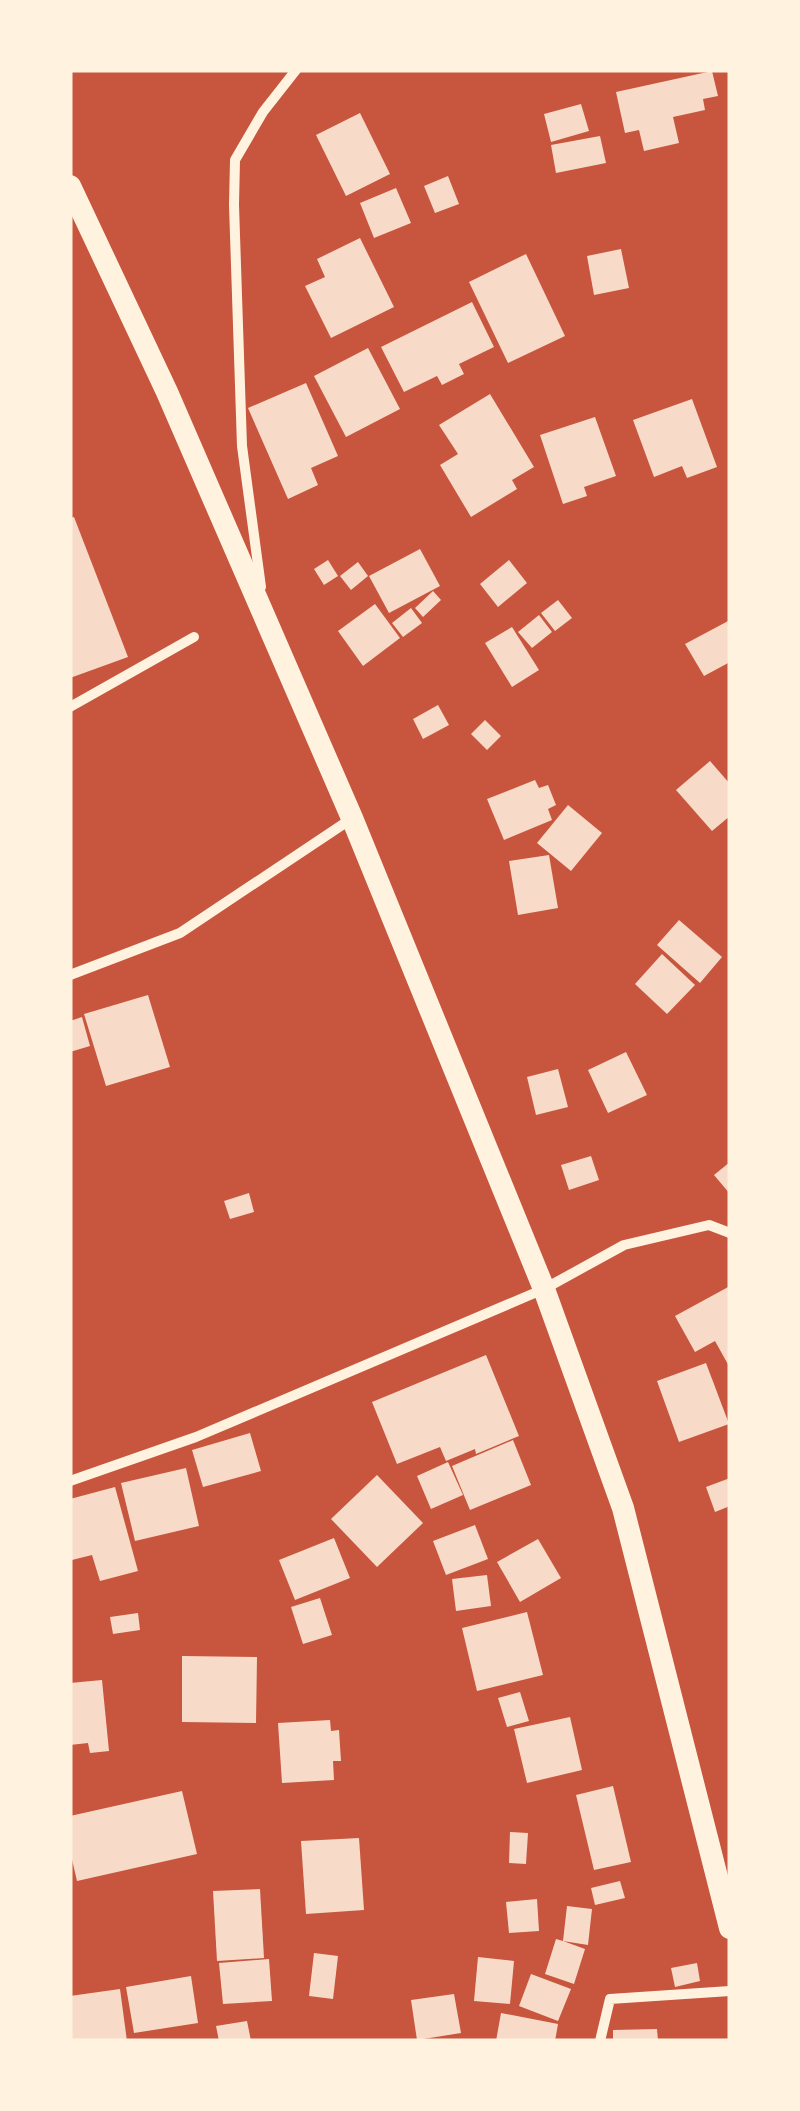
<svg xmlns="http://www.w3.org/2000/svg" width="800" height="2111" font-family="'Space Grotesk',sans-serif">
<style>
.building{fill:#f7dbc8}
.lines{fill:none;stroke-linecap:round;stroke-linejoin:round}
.minor{stroke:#fff3e0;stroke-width:10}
.trunk{stroke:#fff3e0;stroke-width:22}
</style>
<rect width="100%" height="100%" fill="#c8553d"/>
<g class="building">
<polygon points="712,71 718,96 703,99 705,110 673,117 679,143 644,151 639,130 625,133 616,92"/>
<polygon points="581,104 589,131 551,142 544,114"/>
<polygon points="360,113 390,174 346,196 316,135"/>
<polygon points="600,136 606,163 556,173 551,145"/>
<polygon points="448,176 459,204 435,213 424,186"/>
<polygon points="396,188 411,223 374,238 360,203"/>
<polygon points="360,238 394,307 331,338 305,286 325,277 317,259"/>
<polygon points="621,249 629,288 594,295 587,256"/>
<polygon points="526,254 565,336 508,363 469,282"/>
<polygon points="472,302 494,347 459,364 464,374 442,385 437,376 404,392 381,347"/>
<polygon points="368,348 400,409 346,437 314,376"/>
<polygon points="306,383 338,456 311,468 318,485 288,499 248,408"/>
<polygon points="490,394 534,467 512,480 517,489 471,517 440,465 458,454 439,425"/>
<polygon points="692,399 717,467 687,478 682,466 654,477 633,420"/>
<polygon points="595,417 616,476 584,487 587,496 563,504 540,435"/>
<polygon points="74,517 128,657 70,678 70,518"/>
<polygon points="420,549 440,586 389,613 369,576"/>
<polygon points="328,560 338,576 324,585 314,569"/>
<polygon points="509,560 527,583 498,607 480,584"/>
<polygon points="358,562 368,576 351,590 340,576"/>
<polygon points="433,591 441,600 423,617 415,608"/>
<polygon points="558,600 572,618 555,631 541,613"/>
<polygon points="375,604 400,638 363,666 338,631"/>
<polygon points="411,608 422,623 403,637 392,623"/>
<polygon points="539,615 552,632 532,648 518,632"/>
<polygon points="730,620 730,662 704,676 685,644"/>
<polygon points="512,627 539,670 512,687 485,643"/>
<polygon points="438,705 449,725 423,739 413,719"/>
<polygon points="485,720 501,736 487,750 471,734"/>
<polygon points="710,761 730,784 730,816 712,831 676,790"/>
<polygon points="535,780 539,788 548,785 556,805 548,809 552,820 504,840 487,799"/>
<polygon points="568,805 602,833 571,871 537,843"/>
<polygon points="549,855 558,908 518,915 509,861"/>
<polygon points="679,920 722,957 700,983 657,945"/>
<polygon points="662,954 695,985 667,1014 635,984"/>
<polygon points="148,995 170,1067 106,1086 84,1014"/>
<polygon points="82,1017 90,1046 70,1052 70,1021"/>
<polygon points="626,1052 647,1095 608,1113 588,1070"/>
<polygon points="558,1069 568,1107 536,1115 527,1077"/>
<polygon points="591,1156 599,1180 569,1190 561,1165"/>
<polygon points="730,1162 730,1194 714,1175"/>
<polygon points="249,1193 254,1212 230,1219 224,1201"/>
<polygon points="730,1286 730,1368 715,1341 695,1352 675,1316"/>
<polygon points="486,1355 519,1436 476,1454 475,1449 446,1461 440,1447 397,1464 372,1402"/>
<polygon points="706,1363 729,1424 679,1442 657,1381"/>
<polygon points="250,1433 261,1471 203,1487 192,1450"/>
<polygon points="513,1440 531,1485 470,1510 452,1466"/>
<polygon points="448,1462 463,1495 431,1509 417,1476"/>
<polygon points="186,1468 199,1526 135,1541 121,1483"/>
<polygon points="377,1475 423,1523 377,1567 331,1519"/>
<polygon points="730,1478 730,1506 715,1512 706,1487"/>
<polygon points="115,1487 138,1571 100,1581 92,1555 72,1560 70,1499"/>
<polygon points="475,1525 488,1559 446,1575 433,1541"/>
<polygon points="334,1538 350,1578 295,1600 279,1560"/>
<polygon points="538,1539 561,1578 520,1602 497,1562"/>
<polygon points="487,1575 491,1606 456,1611 452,1579"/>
<polygon points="320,1598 332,1635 303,1644 291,1607"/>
<polygon points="527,1612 543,1675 477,1691 462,1628"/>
<polygon points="138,1613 140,1630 113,1634 110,1617"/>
<polygon points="182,1656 257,1657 256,1723 182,1722"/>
<polygon points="102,1680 109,1751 90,1753 88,1743 70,1745 70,1683"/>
<polygon points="520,1692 529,1721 507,1727 498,1698"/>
<polygon points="570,1717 582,1770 527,1783 514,1729"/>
<polygon points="330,1720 331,1731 339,1730 341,1761 333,1761 334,1780 282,1783 278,1723"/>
<polygon points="613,1786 631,1862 594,1870 576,1795"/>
<polygon points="182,1791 197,1854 77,1881 70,1851 70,1816"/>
<polygon points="510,1832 528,1833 526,1864 509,1863"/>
<polygon points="359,1838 364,1910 306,1914 301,1841"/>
<polygon points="620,1881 625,1898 595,1905 591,1888"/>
<polygon points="260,1889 264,1958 217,1961 213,1891"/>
<polygon points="537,1899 539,1931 509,1933 506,1902"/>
<polygon points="567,1906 592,1909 588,1945 563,1941 585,1949 574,1984 545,1974 556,1939 563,1941"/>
<polygon points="314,1953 338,1956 333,1999 309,1996"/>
<polygon points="478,1957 514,1961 510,2004 474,2001"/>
<polygon points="269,1959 272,2001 223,2004 219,1963"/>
<polygon points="697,1963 700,1981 675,1987 671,1968"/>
<polygon points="531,1974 571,1989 558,2021 519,2006"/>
<polygon points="191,1976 198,2023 134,2033 126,1987"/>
<polygon points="120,1989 127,2041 70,2041 70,1996"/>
<polygon points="454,1994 461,2033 417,2040 411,2000"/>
<polygon points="501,2013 558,2024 555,2041 496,2041"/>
<polygon points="247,2021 251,2041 219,2041 216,2026"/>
<polygon points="657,2029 658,2041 613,2041 613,2030"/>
</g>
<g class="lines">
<g class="minor">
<polyline points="261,587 242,446 234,205 235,160 263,112 296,70"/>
<polyline points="70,707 194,637"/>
<polyline points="70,975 180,933 351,819"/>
<polyline points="70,1481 196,1437 544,1289 624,1245 709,1225 730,1233"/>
<polyline points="600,2041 610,1999 730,1991"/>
</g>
<polyline class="trunk" points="70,186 167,392 352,818 544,1289 623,1508 730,1928"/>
</g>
<rect width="800" height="2111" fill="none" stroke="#fff3e0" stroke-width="145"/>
</svg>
